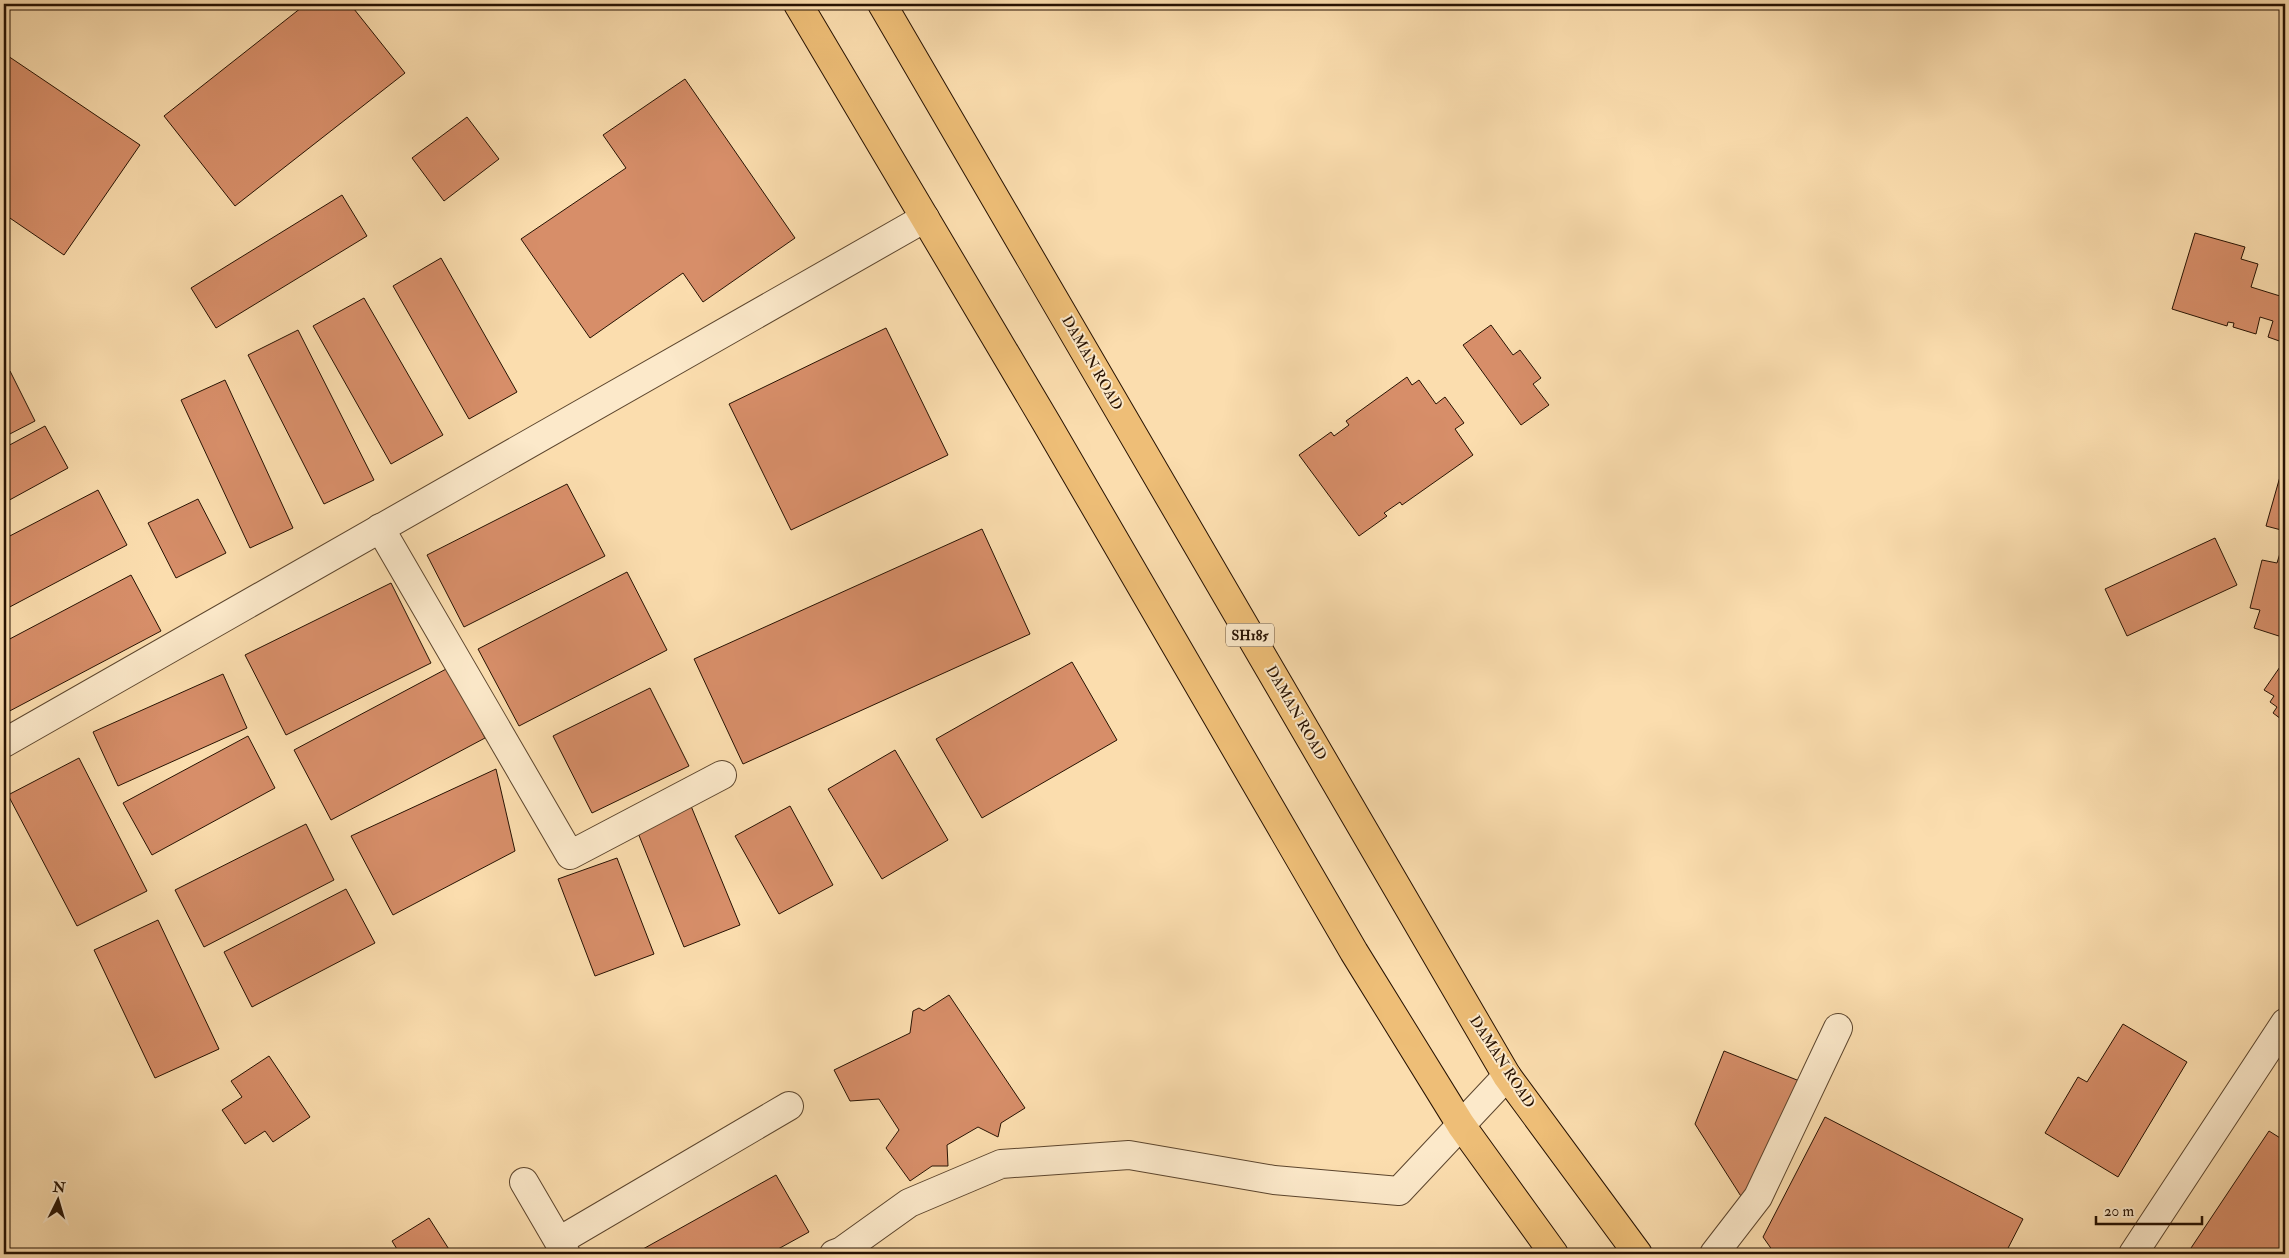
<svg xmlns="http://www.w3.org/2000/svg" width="2289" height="1258" font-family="'IM FELL Double Pica',serif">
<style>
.building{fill:#d78e69;stroke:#271202}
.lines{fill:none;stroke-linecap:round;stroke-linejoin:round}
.minor-casing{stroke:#5c452d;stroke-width:30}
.primary-casing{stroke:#271202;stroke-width:30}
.minor{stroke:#fce9ca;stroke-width:28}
.primary{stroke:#eebe77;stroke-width:28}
.labels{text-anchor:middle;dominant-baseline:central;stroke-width:4;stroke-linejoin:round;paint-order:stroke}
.shield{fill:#fce9ca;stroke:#67523e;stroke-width:1}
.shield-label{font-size:14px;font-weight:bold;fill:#271202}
.street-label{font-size:15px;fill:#271202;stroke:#fce9ca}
</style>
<rect width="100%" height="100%" fill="#fbddae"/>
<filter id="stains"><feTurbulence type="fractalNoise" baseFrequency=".004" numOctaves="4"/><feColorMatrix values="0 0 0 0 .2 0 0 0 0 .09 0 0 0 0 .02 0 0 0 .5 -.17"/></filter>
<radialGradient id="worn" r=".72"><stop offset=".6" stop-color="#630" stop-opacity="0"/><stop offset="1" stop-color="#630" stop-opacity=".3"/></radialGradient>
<g class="building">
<polygon points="306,4 350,4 405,73 235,206 164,116"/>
<polygon points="8,56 140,145 64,255 4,214 4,62"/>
<polygon points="685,79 795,238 703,302 683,273 590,338 521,239 626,168 603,135"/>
<polygon points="467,117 499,159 444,201 412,158"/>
<polygon points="342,195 367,236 216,328 191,288"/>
<polygon points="2195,233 2245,247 2241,259 2258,264 2251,287 2280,296 2285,279 2285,343 2268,337 2273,321 2260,317 2256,334 2233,327 2234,323 2228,322 2227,326 2172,309"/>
<polygon points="441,258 517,392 469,419 393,286"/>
<polygon points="364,298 443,435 391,464 313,326"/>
<polygon points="1491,325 1513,355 1520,350 1541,378 1533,384 1549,405 1521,425 1463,345"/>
<polygon points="886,328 948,455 791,530 729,404"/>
<polygon points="298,330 374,480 324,504 248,355"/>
<polygon points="10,371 35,421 4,437 4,374"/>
<polygon points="1407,377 1412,385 1419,380 1436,404 1445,397 1464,423 1455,429 1473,455 1402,505 1400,502 1384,513 1387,516 1359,536 1299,455 1331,432 1334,436 1349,425 1346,421"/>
<polygon points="225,380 293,528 250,548 181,400"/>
<polygon points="45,426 68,468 4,503 4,448"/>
<polygon points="2285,459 2285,531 2266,526"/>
<polygon points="567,484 605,556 464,627 427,555"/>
<polygon points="98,490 127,545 4,610 4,539"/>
<polygon points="198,499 226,553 176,578 148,523"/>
<polygon points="982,529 1030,634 743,764 694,659"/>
<polygon points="2215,538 2237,585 2127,636 2105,589"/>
<polygon points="2281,550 2285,551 2285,638 2254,628 2260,610 2250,608 2262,560 2277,563"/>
<polygon points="627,572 667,650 519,726 478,649"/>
<polygon points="131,575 161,631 4,714 4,642"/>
<polygon points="391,583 431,663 286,735 245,655"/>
<polygon points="1072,662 1117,740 982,818 936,739"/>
<polygon points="2282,664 2285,666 2285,722 2273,713 2277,707 2270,702 2274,696 2264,690"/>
<polygon points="448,668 485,738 331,820 294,750"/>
<polygon points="223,674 247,728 118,786 93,732"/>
<polygon points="650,688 689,766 592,813 553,736"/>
<polygon points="248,736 275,788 152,855 123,803"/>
<polygon points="895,750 948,840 882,879 828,789"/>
<polygon points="79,758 147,891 77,926 8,795"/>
<polygon points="496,769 515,851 393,915 351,836"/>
<polygon points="691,806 740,925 684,947 636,828"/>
<polygon points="790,806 833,885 779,914 735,836"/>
<polygon points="306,824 334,880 204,947 175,890"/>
<polygon points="617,858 654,954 595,976 558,879"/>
<polygon points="346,889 375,943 252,1007 224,952"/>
<polygon points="158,920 219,1049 155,1078 94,950"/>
<polygon points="949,995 1025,1108 1001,1123 998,1137 978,1127 947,1145 948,1166 932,1166 910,1181 886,1148 899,1130 879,1099 850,1101 834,1070 910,1033 913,1011 919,1008 924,1011"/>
<polygon points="2123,1024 2187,1062 2118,1177 2045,1133 2078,1077 2087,1082"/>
<polygon points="1724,1051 1802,1082 1744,1201 1695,1124"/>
<polygon points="269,1056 310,1117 273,1142 265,1131 245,1144 222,1110 242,1097 231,1081"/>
<polygon points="1825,1117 2023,1219 2005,1254 1775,1254 1763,1237"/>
<polygon points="2269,1131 2285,1141 2285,1254 2187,1254"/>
<polygon points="776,1175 809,1232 769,1254 634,1254"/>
<polygon points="429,1218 452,1254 400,1254 392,1241"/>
</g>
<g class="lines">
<g class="minor-casing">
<g id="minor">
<polyline points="380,528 570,855 722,775"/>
<polyline points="4,743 925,218"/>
<polyline points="524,1182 566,1254"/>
<polyline points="559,1241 789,1106"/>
<polyline points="834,1254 842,1251 909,1203 1001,1164 1129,1155 1274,1180 1399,1191 1507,1076"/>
<polyline points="1714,1254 1758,1197 1838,1028"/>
<polyline points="2133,1254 2285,1023"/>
</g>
</g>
<g class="primary-casing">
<g id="primary">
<polyline points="798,4 1047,424 1354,952 1461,1125 1554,1254"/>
<polyline points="882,4 1507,1076 1638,1254"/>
</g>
</g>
<use href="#minor" class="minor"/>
<use href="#primary" class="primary"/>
</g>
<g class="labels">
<rect class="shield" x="1226" y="623.5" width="48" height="23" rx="4"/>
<g class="shield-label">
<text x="1250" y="635">SH185</text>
</g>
<g class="street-label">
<text transform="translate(1092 363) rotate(60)">DAMAN ROAD</text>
<text transform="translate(1296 713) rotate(60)">DAMAN ROAD</text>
<text transform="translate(1502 1062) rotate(57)">DAMAN ROAD</text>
</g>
</g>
<rect width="2289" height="1258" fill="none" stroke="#fbddae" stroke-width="20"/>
<rect x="5" y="5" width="2279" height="1248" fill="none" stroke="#271202" stroke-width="2.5"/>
<rect x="10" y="10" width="2269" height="1238" fill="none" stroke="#271202"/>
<g transform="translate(58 1200) rotate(5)" stroke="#fce9ca" stroke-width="4" paint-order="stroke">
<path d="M0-4L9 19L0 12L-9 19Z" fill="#271202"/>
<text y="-8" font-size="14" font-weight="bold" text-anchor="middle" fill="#271202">N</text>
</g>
<path d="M2096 1216v8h106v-8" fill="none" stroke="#271202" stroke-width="2.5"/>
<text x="2104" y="1216" font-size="15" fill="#271202" stroke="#fce9ca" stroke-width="4" paint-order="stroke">20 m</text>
<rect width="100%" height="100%" filter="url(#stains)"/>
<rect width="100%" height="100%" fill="url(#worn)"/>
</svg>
